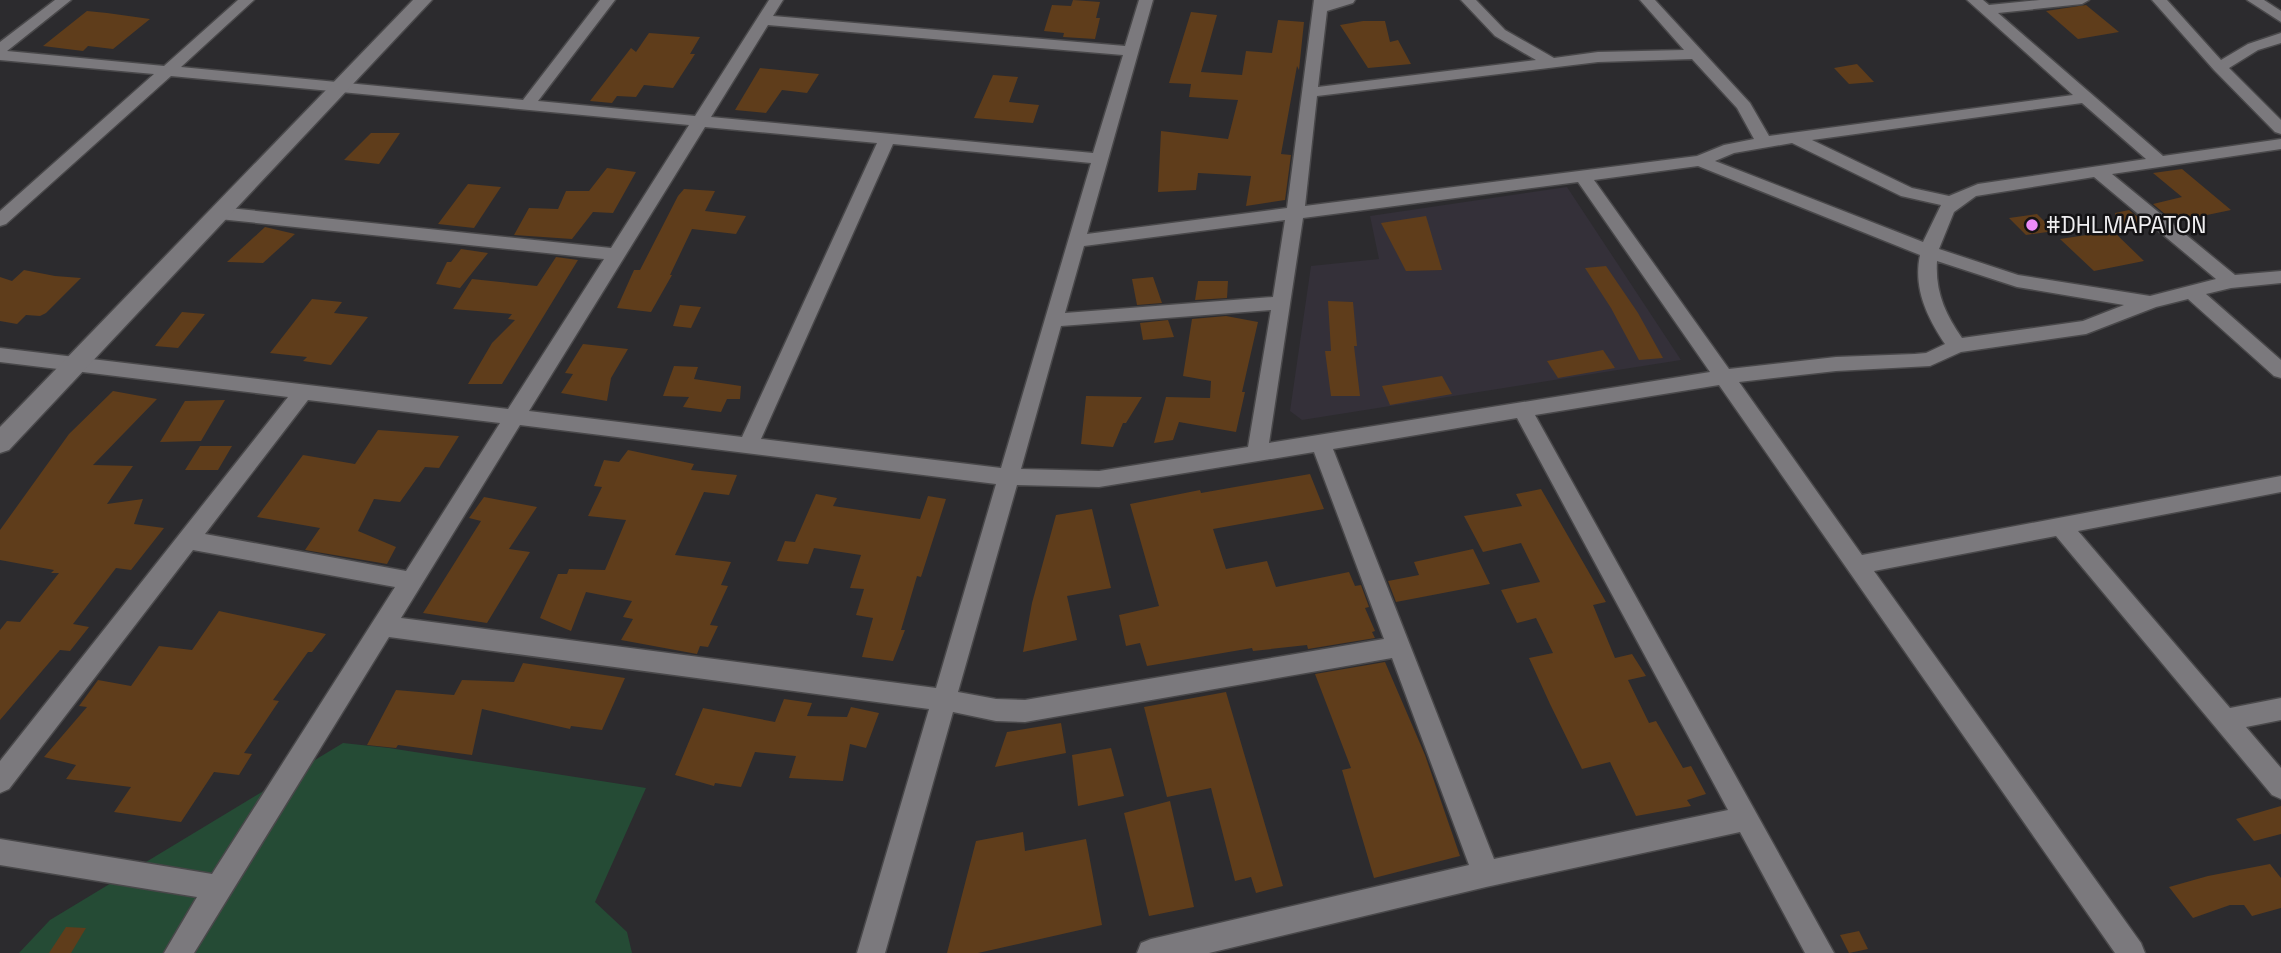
<svg xmlns="http://www.w3.org/2000/svg" width="2281" height="953" font-family="'Space Grotesk',sans-serif">
<style>
.built{fill:#343039}
.green{fill:#254b35}
.building{fill:#5f3d1b}
.lines{fill:none;stroke-linecap:round;stroke-linejoin:round}
.minor-casing{stroke:#49484a;stroke-width:3}
.tertiary-casing{stroke:#49484a;stroke-width:3}
.minor{fill:#7b797d;fill-rule:evenodd}
.tertiary{fill:#7b797d;fill-rule:evenodd}
.poi-dot{fill:#ed8cf9;stroke:#141315;stroke-width:2.5}
.labels{text-anchor:middle;dominant-baseline:central;stroke-width:5;stroke-linejoin:round;paint-order:stroke}
.poi-label{font-size:23px;fill:#efeef0;stroke:#141315;text-anchor:start}
</style>
<rect width="100%" height="100%" fill="#2c2b2e"/>
<polygon class="built" points="1567,187 1681,360 1302,420 1290,411 1311,266 1379,259 1370,216"/>
<polygon class="green" points="343,743 389,748 646,788 595,902 627,932 632,953 19,953 50,920"/>
<g class="building">
<polygon points="1073,0 1100,2 1096,18 1100,18 1095,39 1063,37 1064,33 1044,31 1052,5 1071,6"/>
<polygon points="2086,5 2119,32 2078,39 2046,11"/>
<polygon points="87,11 107,13 150,19 113,49 88,46 83,51 43,46"/>
<polygon points="1191,12 1217,15 1201,72 1242,75 1246,51 1272,53 1278,20 1304,22 1299,70 1297,66 1281,154 1291,155 1285,200 1246,206 1251,176 1198,173 1196,190 1158,192 1161,131 1228,139 1238,100 1189,97 1191,84 1169,83"/>
<polygon points="1363,21 1385,21 1390,42 1398,40 1411,64 1368,68 1340,25"/>
<polygon points="649,33 700,37 690,54 695,54 673,88 644,85 636,97 617,96 612,103 590,101 631,48 636,52"/>
<polygon points="1857,64 1874,82 1849,84 1834,68"/>
<polygon points="760,68 819,74 807,93 782,90 766,113 735,110"/>
<polygon points="993,75 1018,77 1009,102 1039,105 1033,123 974,118"/>
<polygon points="371,133 400,133 379,164 344,160"/>
<polygon points="607,168 636,172 613,213 593,212 572,239 514,235 529,208 558,209 566,191 589,191"/>
<polygon points="2182,169 2231,210 2178,221 2171,219 2153,204 2182,197 2153,173"/>
<polygon points="468,184 501,187 474,228 438,224"/>
<polygon points="684,189 715,191 705,211 746,216 736,234 692,229 670,275 672,275 651,312 617,308 634,270 640,270 678,196"/>
<polygon points="2129,210 2146,224 2118,229 2115,213"/>
<polygon points="2037,214 2054,231 2026,235 2009,218"/>
<polygon points="1426,216 1442,270 1406,271 1381,223"/>
<polygon points="265,227 295,234 263,263 227,262"/>
<polygon points="2113,231 2144,261 2094,271 2060,239"/>
<polygon points="461,249 488,253 460,288 436,284 447,262 451,262"/>
<polygon points="556,257 578,260 502,384 468,384 492,343 515,320 508,319 512,314 453,309 472,279 537,286"/>
<polygon points="1606,266 1638,313 1663,358 1639,360 1611,308 1585,268"/>
<polygon points="24,270 55,276 81,278 46,313 40,316 26,315 17,324 0,321 0,277 12,281"/>
<polygon points="1153,277 1162,303 1137,305 1132,279"/>
<polygon points="1198,281 1228,281 1227,298 1195,300"/>
<polygon points="312,299 342,302 334,313 368,317 331,365 303,361 307,357 270,353"/>
<polygon points="1328,301 1353,302 1357,346 1354,346 1360,396 1331,396 1325,351 1331,351"/>
<polygon points="680,305 701,307 691,328 673,326"/>
<polygon points="182,312 205,314 178,348 155,346"/>
<polygon points="1226,316 1258,322 1242,392 1245,392 1236,432 1179,422 1173,440 1154,443 1166,397 1210,398 1211,381 1183,376 1192,319"/>
<polygon points="1168,320 1174,337 1143,340 1140,323"/>
<polygon points="583,344 628,349 611,378 607,401 561,393 573,374 565,373"/>
<polygon points="1603,350 1615,368 1558,378 1547,361"/>
<polygon points="674,366 698,367 694,379 741,386 740,399 727,399 721,412 683,407 689,397 663,396"/>
<polygon points="1442,376 1452,394 1390,405 1382,386"/>
<polygon points="113,391 157,399 93,465 133,466 107,504 143,499 134,524 164,528 131,570 116,568 73,624 89,627 70,651 60,650 0,720 0,630 7,621 20,622 59,573 51,573 54,570 0,560 0,530 69,434"/>
<polygon points="1086,396 1142,397 1126,423 1123,423 1113,447 1081,444"/>
<polygon points="225,400 201,441 160,442 185,401"/>
<polygon points="378,430 459,436 439,468 425,467 400,502 374,499 358,531 396,547 387,564 305,550 320,528 257,517 303,455 355,464"/>
<polygon points="200,446 232,446 218,470 185,470"/>
<polygon points="628,450 694,464 691,470 737,475 729,495 704,492 675,555 731,562 721,585 728,586 710,625 718,626 708,647 700,646 697,654 621,640 633,619 623,617 632,601 586,592 571,631 540,618 558,574 567,574 569,569 605,570 626,520 588,516 602,487 594,486 604,460 619,462"/>
<polygon points="1310,474 1324,509 1213,529 1226,569 1267,561 1276,587 1349,572 1355,586 1361,585 1369,607 1365,608 1375,631 1372,632 1375,638 1308,649 1307,645 1253,651 1252,648 1147,666 1140,643 1126,646 1119,615 1159,606 1130,504 1200,490 1201,493"/>
<polygon points="1541,489 1606,602 1593,605 1615,658 1632,654 1646,676 1628,680 1649,723 1656,721 1683,768 1691,766 1706,794 1687,800 1691,806 1636,816 1610,762 1582,769 1550,704 1529,658 1553,653 1536,618 1517,623 1501,590 1540,582 1521,543 1483,552 1464,516 1522,506 1516,494"/>
<polygon points="816,494 837,498 833,506 920,519 928,496 946,499 921,577 917,576 901,630 905,630 893,661 862,657 873,618 856,615 864,589 850,588 861,555 814,548 808,564 777,561 785,541 795,542"/>
<polygon points="484,497 537,507 509,549 530,552 487,623 423,613 481,521 469,518"/>
<polygon points="1092,509 1111,588 1067,596 1077,640 1023,652 1032,603 1056,515"/>
<polygon points="1473,549 1490,584 1396,602 1388,581 1419,575 1414,562"/>
<polygon points="219,611 326,634 312,652 308,652 273,700 279,701 244,753 252,754 239,775 214,772 181,822 114,812 131,787 66,779 76,765 44,757 87,707 79,706 98,680 131,686 159,646 192,650"/>
<polygon points="1385,662 1425,755 1460,856 1374,878 1342,770 1351,768 1315,674"/>
<polygon points="523,663 625,678 602,730 571,726 570,729 482,709 472,755 398,745 396,748 367,745 396,690 454,695 462,680 514,682"/>
<polygon points="1226,692 1283,886 1256,893 1251,877 1235,881 1211,788 1167,797 1144,707"/>
<polygon points="784,699 812,703 807,716 847,717 851,707 879,713 866,748 850,744 843,781 789,778 796,756 755,752 741,787 715,783 714,786 675,775 703,708 775,722"/>
<polygon points="1061,723 1066,753 995,767 1007,732"/>
<polygon points="1111,748 1124,796 1078,806 1072,755"/>
<polygon points="1170,801 1194,907 1149,916 1124,813"/>
<polygon points="2281,806 2281,834 2254,841 2236,819"/>
<polygon points="1023,832 1025,851 1086,839 1102,925 978,953 947,953 976,841"/>
<polygon points="2270,864 2281,878 2281,908 2252,916 2244,905 2230,905 2193,918 2169,887 2208,876"/>
<polygon points="66,927 86,928 71,953 49,953"/>
<polygon points="1859,931 1868,949 1849,953 1840,935"/>
</g>
<g class="lines">
<g class="minor-casing">
<g id="minor">
<path d="M55 0H71L7 51 164 66 238 0H254L181 67 523 100 600 0H615L538 101 695 116 769 0H783L773 16 1125 46 1139 0H1153L1087 234 1287 208 1314 0H1355L1353 3 1327 11 1318 87 1536 60 1495 36 1461 0H1476L1505 30 1554 58 1598 52 1684 50 1640 0H1655L1750 103 1769 136 2073 95 1967 0H1983L1989 5 2040 0H2089L2082 4 1998 13 2163 156 2281 139V149L2112 174 2235 275 2281 271V283L2231 288 2206 294 2281 360V378L2274 376 2188 299 2156 307 2086 334 1961 352 1930 366 1836 371 1739 382 1862 555 2281 476V492L2078 531 2230 708 2281 698V720L2246 727 2281 768V799L2272 795 2056 536 1874 571 2141 943 2145 953H2115L1719 385 1535 415 1834 953H1805L1740 832 1486 887 1209 953H1137L1141 943 1151 939 1469 865 1392 658 1025 722 996 721 953 712 885 953H857L929 709 389 637 194 953H164L197 897 0 865V839L212 874 395 587 193 550 9 789 0 793V761L288 397 0 362V348L508 409 604 259 219 219 210 213 219 207 611 248 689 125 171 76 6 224 0 226V211L154 74 0 60V42ZM768 25 1123 55 1093 153 711 117ZM1692 59 1737 108 1754 139 1724 145 1697 156 1305 206 1317 96 1598 62ZM2082 103 2146 159 1978 184 1949 196 1912 188 1812 140ZM705 127 877 143 742 437 529 411ZM1792 143 1901 196 1941 205 1923 242 1715 161 1734 153ZM893 144 1091 163 1001 468 761 439ZM1698 166 1920 255C1913 288 1927 317 1945 344L1926 353 1915 354 1836 357 1729 369 1594 180ZM2094 177 2216 279 2150 296 2018 275 1939 249 1954 212 1976 196ZM1578 182 1710 372 1269 443 1303 218ZM1285 220 1273 297 1065 313 1084 246ZM1937 261 2017 287 2124 305 2083 321 1962 338C1945 314 1935 291 1937 261ZM1271 310 1248 447 1099 471 1021 469 1061 326ZM308 400 500 423 406 571 205 534ZM1517 418 1728 810 1494 859 1333 449ZM520 425 996 484 936 688 401 618ZM1314 452 1384 639 1025 700 996 699 958 692 1017 485 1099 487Z"/>
<polygon points="2152,0 2167,0 2221,60 2248,44 2281,33 2281,43 2258,50 2229,68 2281,120 2281,134 2275,132 2214,70"/>
<polygon points="2247,0 2264,0 2281,11 2281,22"/>
</g>
</g>
<g class="tertiary-casing">
<polygon id="tertiary" points="413,0 432,0 9,450 0,453 0,427"/>
</g>
<use href="#minor" class="minor"/>
<use href="#tertiary" class="tertiary"/>
</g>
<circle class="poi-dot" cx="2032" cy="225" r="7"/>
<g class="labels">
<g class="poi-label">
<text x="2046" y="225">#DHLMAPATON</text>
</g>
</g>
</svg>
